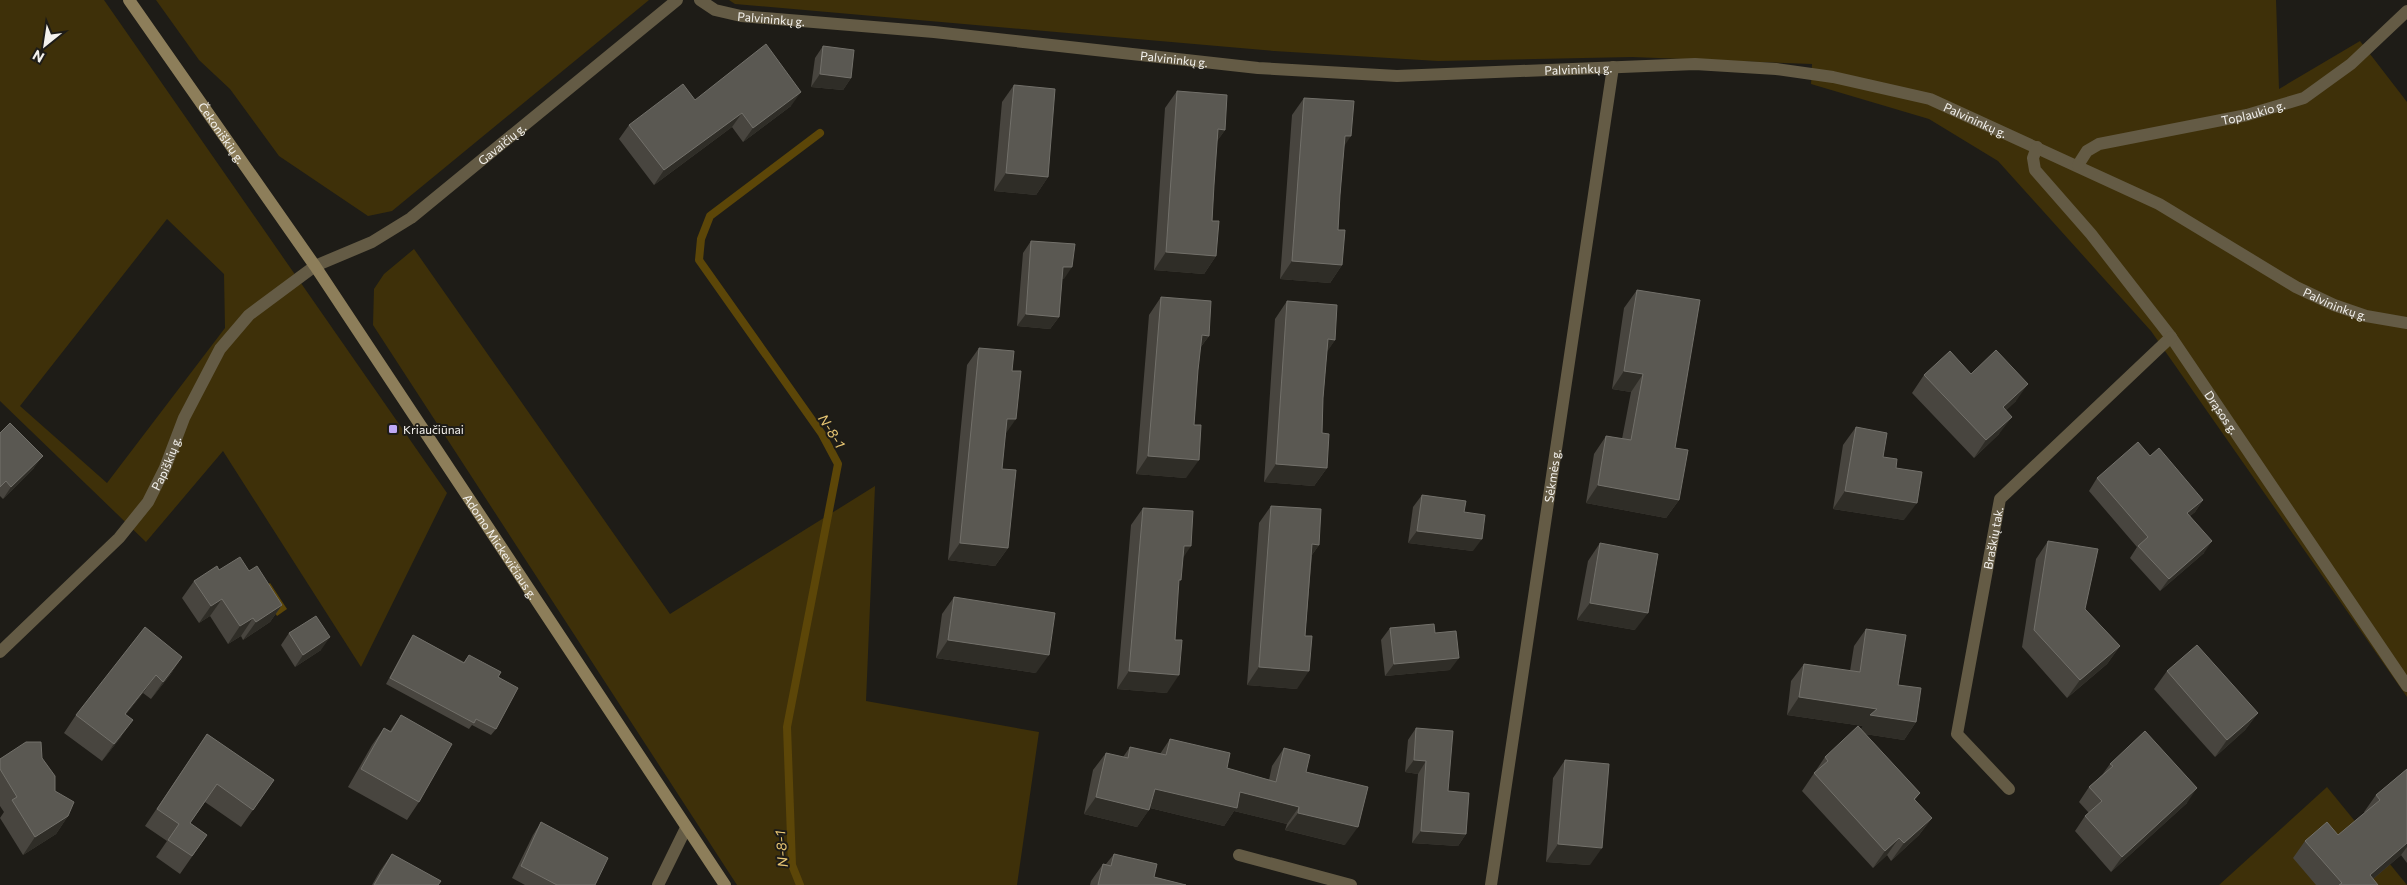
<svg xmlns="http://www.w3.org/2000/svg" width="2407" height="885" font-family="Commissioner,sans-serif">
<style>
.green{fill:#3e3009;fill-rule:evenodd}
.water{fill:#5c4608}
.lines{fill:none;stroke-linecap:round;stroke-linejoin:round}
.stream{stroke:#5c4608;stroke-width:8}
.street{stroke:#645b45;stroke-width:12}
.secondary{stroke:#8d7e5a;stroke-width:12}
.wall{fill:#48453f}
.shaded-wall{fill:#2f2d27}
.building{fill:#5a5852;stroke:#72706a}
.poi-dot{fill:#bfa9f4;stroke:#1e1c17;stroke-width:2}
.labels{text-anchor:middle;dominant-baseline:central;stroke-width:4;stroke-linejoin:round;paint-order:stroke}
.street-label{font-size:12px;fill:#f4f2ee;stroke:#1e1c17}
.poi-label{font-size:12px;fill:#f4f2ee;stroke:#1e1c17;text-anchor:start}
.water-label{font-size:14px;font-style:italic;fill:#e9c774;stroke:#1e1c17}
</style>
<rect width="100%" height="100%" fill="#1e1c17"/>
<g class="green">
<path d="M0 0H104L447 493 361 667 223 451 146 542 0 401ZM167 219 224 274 225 328 107 483 20 406Z"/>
<polygon points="156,0 649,0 392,211 368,216 279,156 230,89 199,60"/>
<polygon points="729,0 2276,0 2279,89 2360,41 2407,102 2407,697 2151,331 1998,161 1929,119 1811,84 1812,64 1632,57 1438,61 1274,51 735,4"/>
<polygon points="414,249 670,614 875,486 866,701 1039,732 1017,885 737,885 373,325 374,289 384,274"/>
<polygon points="2327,787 2407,885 2219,885"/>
</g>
<polygon class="water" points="270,583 287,609 277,616 260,590"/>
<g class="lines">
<polyline class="stream" points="800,885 792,865 787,727 838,464 822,434 699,260 701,239 710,216 820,133"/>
<g class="street">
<path id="s1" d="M700 0 715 10 741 16 934 32 1258 68 1397 76 1695 64 1776 69 1833 77 1930 99 2159 204 2296 287 2334 305 2366 316 2407 323"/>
<path id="s2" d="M2037 147 2033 158 2035 170 2091 234 2171 337 2407 686"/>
<path id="s3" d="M2078 165 2087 151 2099 144 2247 115 2304 98 2351 64 2407 11"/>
<path id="s4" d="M0 652 119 538 148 502 165 468 184 418 220 349 249 315 315 266 372 242 411 218 677 0"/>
<path id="s5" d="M2009 789 1957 734 2000 499 2171 337"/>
<polyline points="1239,855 1351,885"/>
<polyline points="658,885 686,828"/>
<path id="s6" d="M1491 885 1613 67"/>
</g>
<path class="secondary" id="s7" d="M129 0 315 266 725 885"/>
</g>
<g class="wall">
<polygon points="823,46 851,78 843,90 811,87 815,58"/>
<polygon points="1014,85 1048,177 1036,195 994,191 1002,102"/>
<polygon points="1177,91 1225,130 1217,141 1214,185 1212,221 1216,256 1204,274 1154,270 1165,108"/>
<polygon points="1304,98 1344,147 1340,195 1338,230 1342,265 1330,283 1280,279 1292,115"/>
<polygon points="695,100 791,106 743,142 732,127 654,185 619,139 629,125"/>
<polygon points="1031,241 1064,279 1062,279 1059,317 1050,329 1017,326 1023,253"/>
<polygon points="1637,290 1675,448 1679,500 1666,518 1586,503 1594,454 1606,436 1622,439 1631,392 1612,389 1624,308"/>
<polygon points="1161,297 1209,336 1200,348 1186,478 1136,474 1149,315"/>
<polygon points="1287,301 1335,340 1327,351 1323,398 1322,433 1327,468 1314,486 1264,482 1275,319"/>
<polygon points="979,348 1005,434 1002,469 1008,548 995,566 948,560 967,365"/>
<polygon points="1924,375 2016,401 2006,410 1999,434 1974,458 1912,393"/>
<polygon points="1856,427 1883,457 1896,468 1904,520 1833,509 1843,445"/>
<polygon points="0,433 34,468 3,499 0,496"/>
<polygon points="2150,456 2203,500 2195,512 2190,516 2204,553 2160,591 2130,558 2137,547 2089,491 2097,478"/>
<polygon points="1422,495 1464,512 1473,551 1408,543 1413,507"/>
<polygon points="1271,506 1319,545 1312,555 1305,636 1297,689 1247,685 1259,523"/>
<polygon points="1143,508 1183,557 1178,584 1167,693 1117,689 1131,525"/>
<polygon points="2048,541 2085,609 2120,646 2107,664 2067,698 2022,647 2036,559"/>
<polygon points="1600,543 1635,630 1577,620 1588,561"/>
<polygon points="219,570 249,571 282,605 270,622 243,640 241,636 228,644 210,616 199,623 182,598 194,581"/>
<polygon points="954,597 1036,673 936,658 942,614"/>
<polygon points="1390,628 1435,633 1450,670 1385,676 1381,640"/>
<polygon points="1866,629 1898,685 1916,722 1904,740 1865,734 1920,793 1915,800 1932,818 1919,835 1891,861 1887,855 1873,868 1802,791 1825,757 1861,729 1863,726 1787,715 1791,681 1804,664 1850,671 1854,646"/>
<polygon points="289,633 321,650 295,667 281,645"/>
<polygon points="413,635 464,662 469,655 498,677 496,729 491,735 472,725 469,729 386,684 409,641"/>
<polygon points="182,657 170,675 151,699 143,693 126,714 121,737 102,761 64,733 76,715"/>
<polygon points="2167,671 2258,713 2245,730 2215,757 2154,689"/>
<polygon points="401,715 419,802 407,820 348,787 372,745 384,728 390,731"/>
<polygon points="1416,728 1448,791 1466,834 1458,846 1412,843 1418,774 1405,772 1408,740"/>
<polygon points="207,734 274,780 241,827 205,802 190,823 207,835 180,874 156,857 167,841 145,826"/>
<polygon points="1170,739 1227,768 1269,780 1272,766 1284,748 1306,772 1345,845 1285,830 1287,824 1234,811 1224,826 1150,808 1137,827 1084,814 1093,770 1106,753 1123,757 1130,747 1160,754"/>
<polygon points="42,758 55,791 68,816 56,834 23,855 0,818 4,812 0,806 0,759"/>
<polygon points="1565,760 1590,865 1546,862 1553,778"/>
<polygon points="2110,764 2187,803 2111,872 2075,831 2085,816 2089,813 2079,802 2089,787 2102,775"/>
<polygon points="2407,769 2407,863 2401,855 2373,879 2378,885 2316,885 2293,858 2305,841 2338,835 2365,813 2364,812 2376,795"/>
<polygon points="541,822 595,885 525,885 512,878 533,835"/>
<polygon points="392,854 438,885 372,885 380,871"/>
<polygon points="1114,854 1154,877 1186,885 1090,885 1091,881 1103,864 1106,864"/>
</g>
<g class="shaded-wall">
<polygon points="820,74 851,78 843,90 811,87"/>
<polygon points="801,92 791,106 743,142 753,128"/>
<polygon points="742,113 732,127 654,185 664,170"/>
<polygon points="1218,129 1225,130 1213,147"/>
<polygon points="1345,136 1351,136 1339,154"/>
<polygon points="1006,173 1048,177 1036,195 994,191"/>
<polygon points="1166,252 1216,256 1204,274 1154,270"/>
<polygon points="1292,261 1342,265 1330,283 1280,279"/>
<polygon points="1063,267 1072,267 1064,279 1055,279"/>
<polygon points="1026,314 1059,317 1050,329 1017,326"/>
<polygon points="1202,335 1209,336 1196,353"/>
<polygon points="1328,339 1335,340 1323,358"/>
<polygon points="1624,371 1643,374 1631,392 1612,389"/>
<polygon points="2028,384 2016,401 1991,425 2003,407"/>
<polygon points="2012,417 1999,434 1974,458 1986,440"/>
<polygon points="1007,419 1016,419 1004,436"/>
<polygon points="43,456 34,468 3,499 11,487"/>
<polygon points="1148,456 1199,460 1186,478 1136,474"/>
<polygon points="1276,464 1327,468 1314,486 1264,482"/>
<polygon points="1598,485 1679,500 1666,518 1586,503"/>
<polygon points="1845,491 1917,503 1904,520 1833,509"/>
<polygon points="2203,500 2195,512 2179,525 2187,513"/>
<polygon points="1417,531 1482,539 1473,551 1408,543"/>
<polygon points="2212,541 2204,553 2160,591 2169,579"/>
<polygon points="960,543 1008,548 995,566 948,560"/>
<polygon points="1312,544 1319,545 1307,562"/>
<polygon points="1184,546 1191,546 1179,564"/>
<polygon points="222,599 210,616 199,623 211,606"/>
<polygon points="1590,603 1648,613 1635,630 1577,620"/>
<polygon points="282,605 270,622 243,640 256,622"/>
<polygon points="253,618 241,636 228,644 240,626"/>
<polygon points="330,637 321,650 295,667 303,655"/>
<polygon points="948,640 1049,655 1036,673 936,658"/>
<polygon points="2120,646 2107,664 2067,698 2080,680"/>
<polygon points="182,657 170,675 151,699 163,682"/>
<polygon points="1459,658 1450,670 1385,676 1394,664"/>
<polygon points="1259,667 1309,671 1297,689 1247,685"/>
<polygon points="1129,671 1179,675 1167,693 1117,689"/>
<polygon points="156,675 143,693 113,731 125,714"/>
<polygon points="1799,697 1877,709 1916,722 1904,740 1858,733 1863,726 1787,715"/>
<polygon points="2258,713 2245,730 2215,757 2227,740"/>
<polygon points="133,720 121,737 102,761 114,744"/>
<polygon points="1414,760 1426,761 1418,774 1405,772"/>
<polygon points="2197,788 2187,803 2111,872 2122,857"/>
<polygon points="1155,789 1240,792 1299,807 1287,824 1234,811 1224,826 1142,806"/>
<polygon points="1096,797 1149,810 1137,827 1084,814"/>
<polygon points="1298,813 1358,827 1345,845 1285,830"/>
<polygon points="68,816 56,834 23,855 35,837"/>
<polygon points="1932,818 1919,835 1891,861 1904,843"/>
<polygon points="1421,831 1466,834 1458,846 1412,843"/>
<polygon points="1899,838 1887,855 1873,868 1885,851"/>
<polygon points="2407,843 2407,847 2401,855 2366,885 2370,875"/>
<polygon points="1558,844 1602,848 1590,865 1546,862"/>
</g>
<g class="building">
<polygon points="766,44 801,92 753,128 742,113 664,170 629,125 683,84 695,100"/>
<polygon points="823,46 854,50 851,78 820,74"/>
<polygon points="1014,85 1055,89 1048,177 1006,173"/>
<polygon points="1177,91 1227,95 1225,130 1218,129 1214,185 1212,221 1219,221 1216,256 1166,252"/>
<polygon points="1304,98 1354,101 1351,136 1345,136 1340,195 1338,230 1345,230 1342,265 1292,261"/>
<polygon points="1031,241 1075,244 1072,267 1063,267 1059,317 1026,314"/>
<polygon points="1637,290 1700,300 1675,448 1688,450 1679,500 1598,485 1606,436 1631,440 1643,374 1624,371"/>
<polygon points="1161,297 1211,301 1209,336 1202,335 1198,370 1194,425 1201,425 1199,460 1148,456"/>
<polygon points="1287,301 1337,305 1335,340 1328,339 1323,398 1322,433 1329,434 1327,468 1276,464"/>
<polygon points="979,348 1014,351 1012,371 1021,371 1016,419 1007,419 1002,469 1016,470 1008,548 960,543"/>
<polygon points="1996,350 2028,384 2003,407 2012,417 1986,440 1924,375 1950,351 1971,374"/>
<polygon points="10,423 43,456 11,487 6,481 0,487 0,433"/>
<polygon points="1856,427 1887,433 1883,457 1897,459 1896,468 1922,472 1917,503 1845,491"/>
<polygon points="2138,442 2150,456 2159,448 2203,500 2187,513 2212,541 2169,579 2138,546 2148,537 2097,478"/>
<polygon points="1422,495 1466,501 1464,512 1485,515 1482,539 1417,531"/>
<polygon points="1271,506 1321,509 1319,545 1312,544 1305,636 1312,636 1309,671 1259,667"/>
<polygon points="1143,508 1193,511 1191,546 1184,546 1181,580 1179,580 1175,640 1182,640 1179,675 1129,671"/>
<polygon points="2048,541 2098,549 2085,609 2120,646 2080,680 2034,630"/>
<polygon points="1600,543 1658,554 1648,613 1590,603"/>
<polygon points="240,557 249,571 257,566 282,605 256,622 253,618 240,626 222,599 211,606 194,581 217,566 219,570"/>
<polygon points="954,597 1055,613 1049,655 948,640"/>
<polygon points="316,616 330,637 303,655 289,633"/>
<polygon points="1434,624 1435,633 1456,631 1459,658 1394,664 1390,628"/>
<polygon points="145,627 182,657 163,682 156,675 125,714 133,720 114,744 76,715"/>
<polygon points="1866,629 1906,635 1898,685 1921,688 1916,722 1870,715 1877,709 1799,697 1804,664 1860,672"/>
<polygon points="413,635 464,663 469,655 501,672 498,677 518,688 496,729 476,719 474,723 390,678"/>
<polygon points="2197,645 2258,713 2227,740 2167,671"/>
<polygon points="401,715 452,744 419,802 361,769 384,728 391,732"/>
<polygon points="1858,726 1920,793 1914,799 1932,818 1904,843 1899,838 1885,851 1814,773 1828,761 1825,757"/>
<polygon points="1416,728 1453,731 1448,791 1469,793 1466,834 1421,831 1426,761 1414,760"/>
<polygon points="2145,731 2197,788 2122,857 2085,816 2102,801 2089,787 2113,766 2110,764"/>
<polygon points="207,734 274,780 253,810 217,784 190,823 207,835 192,856 168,840 179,824 157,809"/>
<polygon points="1170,739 1230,753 1227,768 1276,782 1284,748 1310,755 1306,772 1368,787 1358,827 1298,813 1299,807 1240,792 1237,808 1155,789 1149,810 1096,797 1106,753 1128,758 1130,747 1166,755"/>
<polygon points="26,742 41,742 42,758 55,776 55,791 74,802 68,816 35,837 12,800 17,797 0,769 0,759"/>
<polygon points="1565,760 1609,764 1602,848 1558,844"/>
<polygon points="2407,769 2407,843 2370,875 2378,885 2339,885 2342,883 2305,841 2327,822 2338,835 2380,800 2376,795"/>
<polygon points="541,822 608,858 595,885 557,885 521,866"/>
<polygon points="392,854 441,881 438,885 374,885"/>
<polygon points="1114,854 1157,864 1154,877 1186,885 1098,885 1103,864 1111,866"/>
</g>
<rect class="poi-dot" x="388" y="424" width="10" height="10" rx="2.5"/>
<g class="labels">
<g class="street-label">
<text stroke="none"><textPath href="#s1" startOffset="75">Palvininkų g.</textPath></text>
<text stroke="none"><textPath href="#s1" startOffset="480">Palvininkų g.</textPath></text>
<text stroke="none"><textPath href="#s1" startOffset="885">Palvininkų g.</textPath></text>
<text stroke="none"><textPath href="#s3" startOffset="188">Toplaukio g.</textPath></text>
<text stroke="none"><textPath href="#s1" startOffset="1290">Palvininkų g.</textPath></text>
<text stroke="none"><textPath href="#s7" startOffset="162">Čekoniškių g.</textPath></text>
<text stroke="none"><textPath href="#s4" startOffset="732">Gavaičių g.</textPath></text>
<text stroke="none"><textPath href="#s1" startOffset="1695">Palvininkų g.</textPath></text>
<text stroke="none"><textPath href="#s2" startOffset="330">Drąsos g.</textPath></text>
<text stroke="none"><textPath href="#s4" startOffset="254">Papiškių g.</textPath></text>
<text stroke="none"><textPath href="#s6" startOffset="414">Sėkmės g.</textPath></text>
<text stroke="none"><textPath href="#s5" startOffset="275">Braškių tak.</textPath></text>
<text stroke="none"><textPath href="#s7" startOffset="661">Adomo Mickevičiaus g.</textPath></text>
</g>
<g class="poi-label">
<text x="403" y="429">Kriaučiūnai</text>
</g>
<g class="water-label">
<text transform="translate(832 431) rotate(58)">N-8-1</text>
<text transform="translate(781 849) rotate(-95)">N-8-1</text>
</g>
</g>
<g transform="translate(45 45) rotate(210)" stroke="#1e1c17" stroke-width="4" paint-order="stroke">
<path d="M0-4L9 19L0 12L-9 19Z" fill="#f4f2ee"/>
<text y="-8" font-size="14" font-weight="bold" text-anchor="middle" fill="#f4f2ee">N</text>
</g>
</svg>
